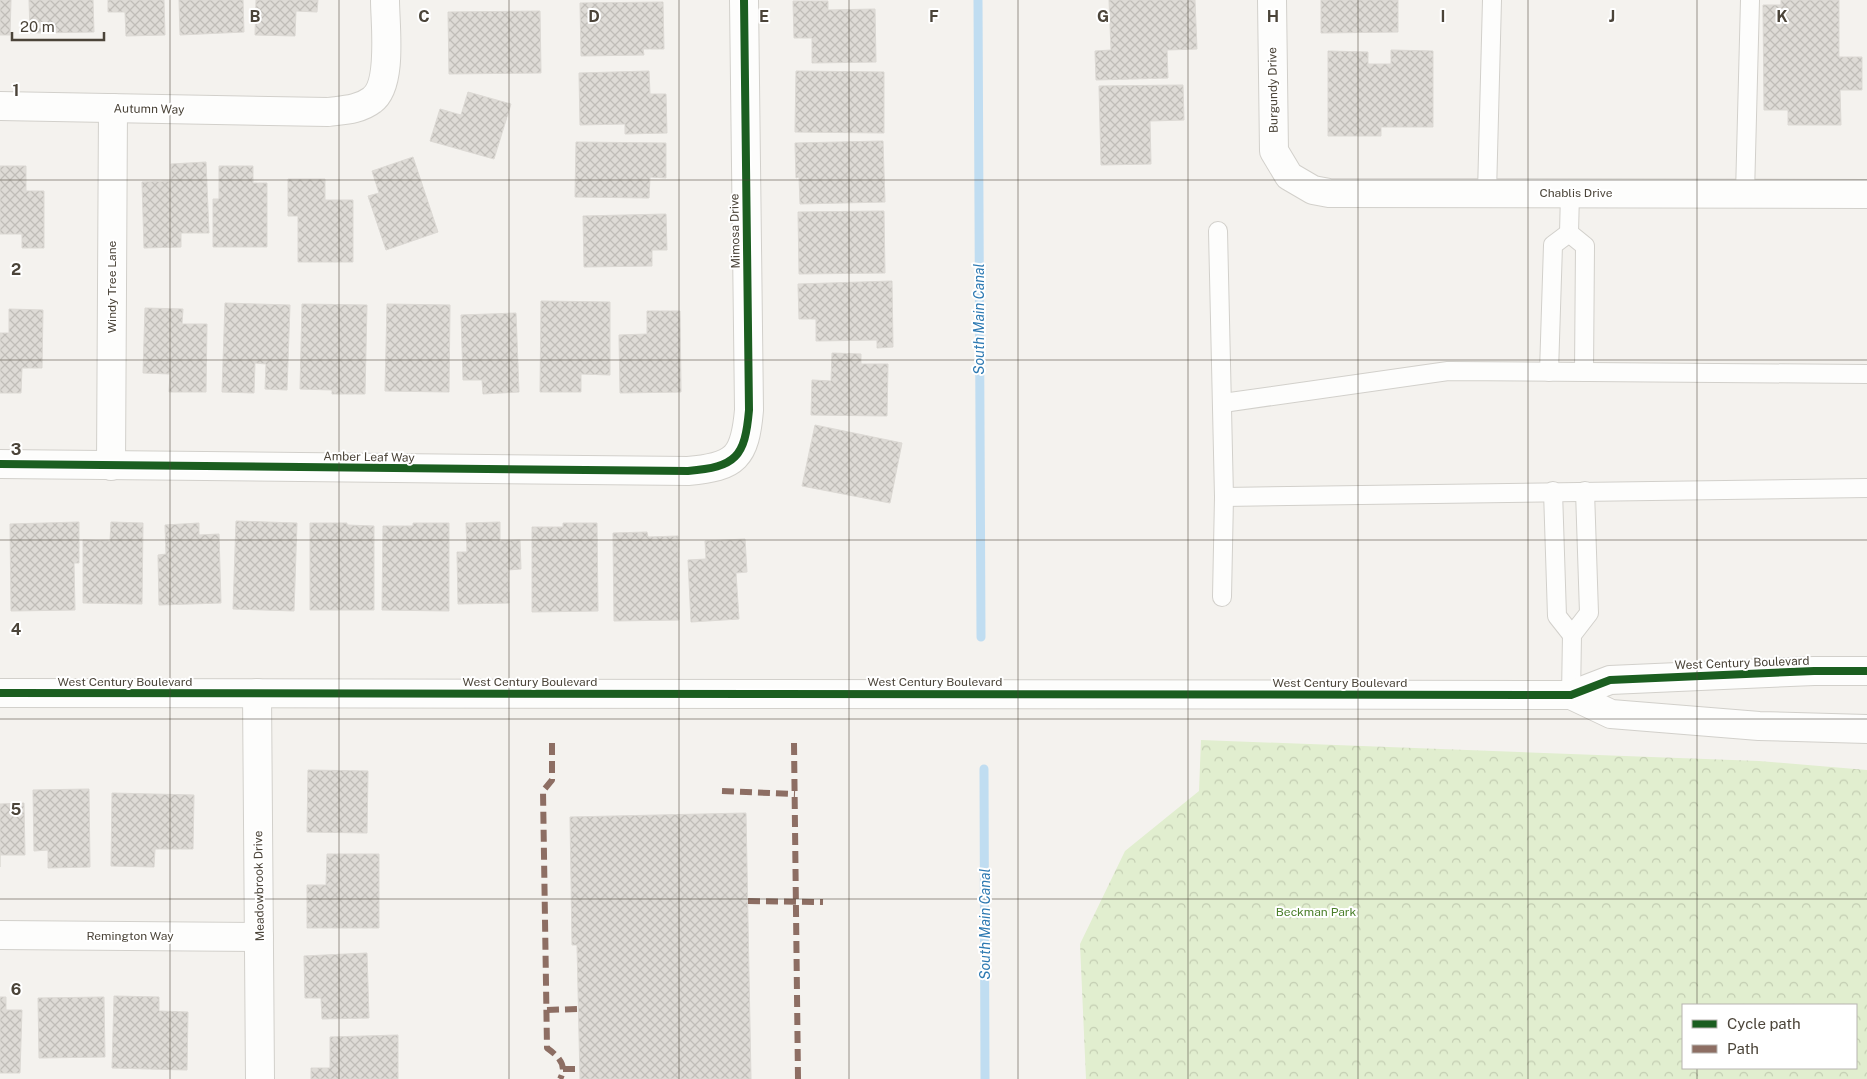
<svg xmlns="http://www.w3.org/2000/svg" width="1867" height="1079" font-family="'Public Sans',sans-serif">
<style>
.park{fill:url(#park-crowns);fill-rule:evenodd}
.lines{fill:none;stroke-linecap:round;stroke-linejoin:round}
.stream{stroke:#c0ddf1;stroke-width:9}
.building{fill:url(#building-cross-hatch);stroke:#dcd9d4}
.service-casing{stroke:#d2d0cb;stroke-width:20}
.minor-casing{stroke:#d2d0cb;stroke-width:30}
.tertiary-casing{stroke:#d2d0cb;stroke-width:30}
.service{stroke:#fdfdfc;stroke-width:18}
.minor{stroke:#fdfdfc;stroke-width:28}
.tertiary{stroke:#fdfdfc;stroke-width:28}
.quiet{stroke:#8d6e63;stroke-width:6;stroke-dasharray:12 6;stroke-linecap:butt}
.cycleway-casing{stroke:#fff;stroke-width:11}
.cycleway{stroke:#1b5e20;stroke-width:8}
.grid{fill:none;stroke:#4b4439;stroke-width:1;stroke-opacity:0.55}
.labels{text-anchor:middle;dominant-baseline:central;stroke-width:4;stroke-linejoin:round;paint-order:stroke}
.street-label{font-size:12px;fill:#4b4439;stroke:#fff}
.park-label{font-size:12px;fill:#4a7f2a;stroke:#fff}
.water-label{font-size:14px;font-style:italic;fill:#2e7ab2;stroke:#fff}
.grid-label{font-size:16px;text-anchor:middle;font-weight:bold;fill:#4b4439;stroke:#fff;stroke-width:4;stroke-linejoin:round;paint-order:stroke}
</style>
<defs>
<pattern id="park-crowns" width="20" height="18" patternUnits="userSpaceOnUse" patternTransform="scale(1.25)"><rect width="20" height="18" fill="#e1eecf"/><path d="M2 6a3 3 0 1 1 6 0M12 15a3 3 0 1 1 6 0" fill="none" stroke="#c3cdb2"/></pattern>
<pattern id="building-cross-hatch" width="8" height="8" patternUnits="userSpaceOnUse" patternTransform="scale(1.25)"><rect width="8" height="8" fill="#dedbd6"/><path d="M0 0l8 8M0 8l8-8" fill="none" stroke="#c0bdb8"/></pattern>
</defs>
<rect width="100%" height="100%" fill="#f4f2ee"/>
<path class="park" d="M1201 740 1759 761 1867 770V1079H1086L1080 944 1125 851 1199 791ZM1683 1005H1856V1068H1683Z"/>
<g class="lines">
<g class="stream">
<polyline points="978,0 981,637"/>
<polyline points="984,769 985,1079"/>
</g>
</g>
<g class="building">
<polygon points="0,0 11,0 10,35 0,35"/>
<polygon points="29,0 93,0 94,32 30,33"/>
<polygon points="108,0 164,0 165,35 126,36 125,12 108,12"/>
<polygon points="179,0 243,0 244,32 180,35"/>
<polygon points="256,0 318,0 317,12 296,11 295,36 255,35"/>
<polygon points="1109,0 1195,0 1197,49 1167,50 1168,78 1096,80 1095,51 1111,50"/>
<polygon points="1321,0 1398,0 1398,32 1321,33"/>
<polygon points="1781,0 1839,0 1839,57 1862,57 1862,90 1840,90 1841,125 1788,125 1788,110 1764,110 1763,5 1781,5"/>
<polygon points="793,1 828,1 828,10 875,9 876,62 812,63 812,38 794,38"/>
<polygon points="663,2 664,49 643,49 644,55 581,56 580,3"/>
<polygon points="540,11 541,73 449,74 448,12"/>
<polygon points="1391,50 1433,51 1433,127 1381,127 1381,136 1328,136 1328,51 1368,52 1368,64 1391,64"/>
<polygon points="649,71 650,94 666,94 667,133 625,134 625,124 580,125 579,73"/>
<polygon points="796,71 884,72 884,133 795,132"/>
<polygon points="1183,85 1184,120 1150,121 1151,164 1101,165 1099,86"/>
<polygon points="468,92 511,104 494,159 430,141 440,109 461,115"/>
<polygon points="883,141 885,202 800,204 799,177 796,178 795,143"/>
<polygon points="576,142 666,143 666,178 650,177 649,198 575,197"/>
<polygon points="413,157 438,232 386,250 368,196 379,193 372,171"/>
<polygon points="206,162 209,233 181,233 181,247 144,248 142,182 171,181 171,164"/>
<polygon points="0,166 26,166 26,191 44,191 44,248 22,248 22,234 0,234"/>
<polygon points="219,166 253,166 253,183 267,183 267,247 213,247 213,199 219,199"/>
<polygon points="288,179 325,179 325,200 353,200 353,262 298,262 298,216 288,216"/>
<polygon points="884,211 885,273 799,274 798,212"/>
<polygon points="666,214 667,250 652,250 652,266 584,267 583,216"/>
<polygon points="892,281 893,347 877,348 877,340 816,341 816,319 799,319 798,284"/>
<polygon points="541,301 610,302 610,375 581,374 581,392 540,392"/>
<polygon points="225,303 290,305 287,390 265,389 266,364 255,363 254,393 222,392"/>
<polygon points="302,304 367,305 365,394 332,394 332,390 300,389"/>
<polygon points="387,304 450,305 449,392 385,391"/>
<polygon points="145,308 183,309 182,324 207,324 206,392 169,392 170,374 143,373"/>
<polygon points="9,309 43,310 42,368 22,368 21,393 0,393 0,333 9,333"/>
<polygon points="647,311 680,311 681,392 620,393 619,335 647,334"/>
<polygon points="516,313 519,392 483,394 482,380 463,380 461,315"/>
<polygon points="832,353 861,354 861,364 888,364 887,416 811,415 812,380 831,381"/>
<polygon points="815,425 902,443 890,503 802,486"/>
<polygon points="236,521 297,523 294,611 233,609"/>
<polygon points="79,522 79,563 74,563 75,610 11,611 10,524"/>
<polygon points="111,522 143,523 142,604 83,603 83,540 110,541"/>
<polygon points="500,522 500,541 520,540 521,569 508,570 509,603 458,604 457,552 467,552 466,523"/>
<polygon points="199,523 199,535 219,534 221,603 159,605 158,555 166,554 165,525"/>
<polygon points="310,523 347,523 347,525 374,526 374,610 310,610"/>
<polygon points="413,523 449,523 449,611 382,610 383,526 413,526"/>
<polygon points="563,523 597,523 598,611 532,612 532,527 563,527"/>
<polygon points="647,532 648,537 678,536 679,620 614,621 613,533"/>
<polygon points="745,539 747,572 736,573 739,619 691,622 688,560 706,559 705,541"/>
<polygon points="308,770 368,771 367,833 307,832"/>
<polygon points="89,789 90,867 48,868 48,850 34,851 33,790"/>
<polygon points="112,793 194,795 193,849 155,849 154,867 111,866"/>
<polygon points="24,803 25,855 0,855 0,867 0,804"/>
<polygon points="746,813 751,1079 580,1079 577,945 572,945 570,817"/>
<polygon points="327,854 379,854 379,928 307,928 307,885 326,885"/>
<polygon points="367,953 369,1018 322,1019 321,998 305,998 304,956"/>
<polygon points="114,996 159,997 159,1011 188,1012 187,1070 112,1068"/>
<polygon points="0,997 6,997 6,1010 22,1010 20,1073 0,1073"/>
<polygon points="104,997 105,1057 39,1058 38,998"/>
<polygon points="398,1035 398,1079 311,1079 311,1068 330,1068 330,1037"/>
</g>
<g class="lines">
<g class="service-casing">
<g id="service">
<polyline points="1487,193 1492,0"/>
<polyline points="1570,193 1569,233 1585,246 1584,372"/>
<polyline points="1745,194 1750,0"/>
<polyline points="1218,231 1224,497 1222,597"/>
<polyline points="1549,372 1553,245 1569,233"/>
<polyline points="1223,403 1448,371 1867,374"/>
<polyline points="1553,491 1557,616 1572,635"/>
<polyline points="1224,497 1867,488"/>
<polyline points="1571,695 1572,635 1589,613 1585,491"/>
</g>
</g>
<g class="minor-casing">
<g id="minor">
<polyline points="1272,0 1274,151 1289,176 1313,190 1329,193 1867,194"/>
<path d="M0 106 328 112C343 110 359 110 372 100 393 85 385 24 385 0"/>
<path d="M0 464 688 471C736 467 745 457 749 410L744 0"/>
<polyline points="111,466 113,108"/>
<polyline points="257,693 260,1079"/>
<polyline points="0,935 259,937"/>
</g>
</g>
<g class="tertiary-casing">
<g id="tertiary">
<polyline points="0,693 1571,695 1610,680 1814,671 1867,671"/>
<polyline points="1571,695 1611,714 1759,726 1867,729"/>
</g>
</g>
<use href="#service" class="service"/>
<use href="#minor" class="minor"/>
<use href="#tertiary" class="tertiary"/>
<g class="quiet">
<path d="M552 743V780L543 791 547 1048C558 1056 568 1065 560 1079"/>
<polyline points="794,743 798,1079"/>
<polyline points="722,791 795,794"/>
<polyline points="748,901 823,902"/>
<polyline points="547,1010 578,1009"/>
<polyline points="563,1069 580,1069"/>
</g>
<g class="cycleway-casing">
<g id="cycleway">
<path d="M0 464 688 471C736 467 745 457 749 410L744 0"/>
<polyline points="0,693 1571,695 1610,680 1814,671 1867,671"/>
</g>
</g>
<use href="#cycleway" class="cycleway"/>
</g>
<path class="grid" d="M170 0V1079M339 0V1079M509 0V1079M679 0V1079M849 0V1079M1018 0V1079M1188 0V1079M1358 0V1079M1528 0V1079M1697 0V1005M0 180H1867M0 360H1867M0 540H1867M0 719H1867M0 899H1867M1697 1068V1079"/>
<g class="labels">
<g class="street-label">
<text transform="translate(1273 90) rotate(-91)">Burgundy Drive</text>
<text transform="translate(149 109) rotate(1)">Autumn Way</text>
<text x="1576" y="193">Chablis Drive</text>
<text transform="translate(735 231) rotate(-91)">Mimosa Drive</text>
<text transform="translate(112 287) rotate(-90)">Windy Tree Lane</text>
<text transform="translate(369 457) rotate(1)">Amber Leaf Way</text>
<text transform="translate(1742 663) rotate(-2)">West Century Boulevard</text>
<text x="125" y="682">West Century Boulevard</text>
<text x="530" y="682">West Century Boulevard</text>
<text x="935" y="682">West Century Boulevard</text>
<text x="1340" y="683">West Century Boulevard</text>
<text transform="translate(259 886) rotate(-91)">Meadowbrook Drive</text>
<text x="130" y="936">Remington Way</text>
</g>
<g class="park-label">
<text x="1316" y="912">Beckman Park</text>
</g>
<g class="water-label">
<text transform="translate(979 319) rotate(-90)">South Main Canal</text>
<text transform="translate(985 924) rotate(-90)">South Main Canal</text>
</g>
</g>
<g class="grid-label">
<text x="255" y="22">B</text>
<text x="424" y="22">C</text>
<text x="594" y="22">D</text>
<text x="764" y="22">E</text>
<text x="934" y="22">F</text>
<text x="1103" y="22">G</text>
<text x="1273" y="22">H</text>
<text x="1443" y="22">I</text>
<text x="1612" y="22">J</text>
<text x="1782" y="22">K</text>
<text x="16" y="96">1</text>
<text x="16" y="275">2</text>
<text x="16" y="455">3</text>
<text x="16" y="635">4</text>
<text x="16" y="815">5</text>
<text x="16" y="995">6</text>
</g>
<rect x="1682" y="1004" width="175" height="65" fill="#ffffff" stroke="#b7b4b0"/>
<rect x="1692" y="1020" width="25" height="8" fill="#1b5e20" stroke="#b7b4b0"/>
<text x="1727" y="1029" font-size="15" fill="#4b4439">Cycle path</text>
<rect x="1692" y="1045" width="25" height="8" fill="#8d6e63" stroke="#b7b4b0"/>
<text x="1727" y="1054" font-size="15" fill="#4b4439">Path</text>
<path d="M12 32v8h92v-8" fill="none" stroke="#4b4439" stroke-width="2.5"/>
<text x="20" y="32" font-size="15" fill="#4b4439" stroke="#ffffff" stroke-width="4" paint-order="stroke">20 m</text>
</svg>
